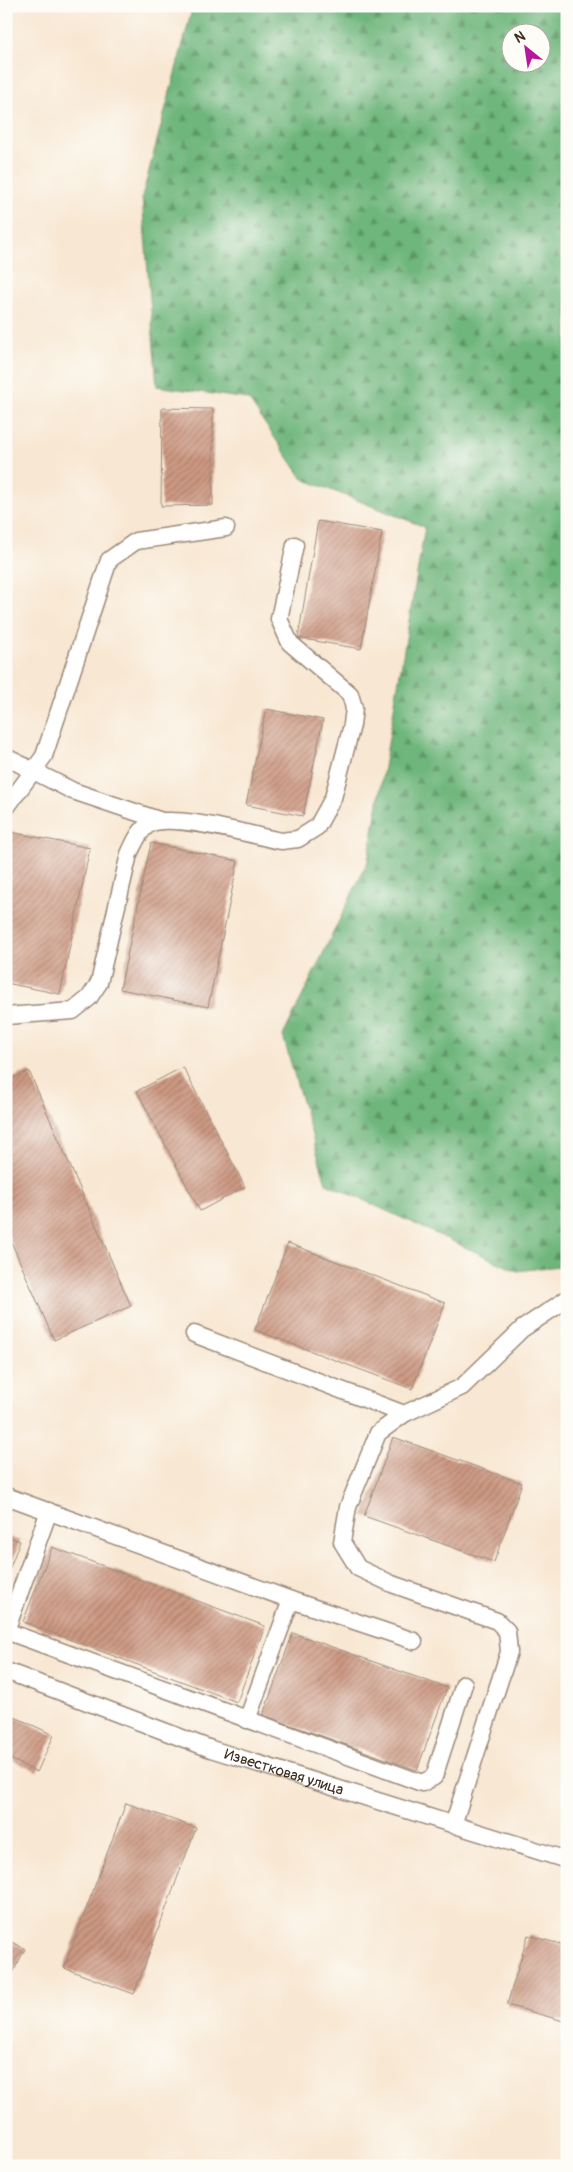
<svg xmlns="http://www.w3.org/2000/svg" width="573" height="2172" font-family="Pangolin,sans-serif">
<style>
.forest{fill:url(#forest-firs);stroke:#54704d;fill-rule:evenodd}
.building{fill:url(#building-hatch)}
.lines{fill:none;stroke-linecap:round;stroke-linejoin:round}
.service-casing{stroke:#9a8878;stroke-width:19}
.service{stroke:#fff;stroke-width:16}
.labels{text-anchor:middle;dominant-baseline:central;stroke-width:5;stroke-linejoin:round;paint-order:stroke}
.street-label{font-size:15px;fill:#3b2a1e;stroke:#fdfcf7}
</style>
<defs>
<pattern id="forest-firs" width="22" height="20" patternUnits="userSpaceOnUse" patternTransform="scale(1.25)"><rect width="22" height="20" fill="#6eb67c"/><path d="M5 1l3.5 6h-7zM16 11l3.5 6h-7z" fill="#5c9465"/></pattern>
<pattern id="building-hatch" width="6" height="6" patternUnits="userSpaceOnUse" patternTransform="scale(1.25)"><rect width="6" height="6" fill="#cd9983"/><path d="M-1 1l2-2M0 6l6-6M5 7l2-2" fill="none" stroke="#a87d6b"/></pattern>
</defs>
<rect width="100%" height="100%" fill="#fdfcf7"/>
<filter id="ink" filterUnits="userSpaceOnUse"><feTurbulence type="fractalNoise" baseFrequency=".02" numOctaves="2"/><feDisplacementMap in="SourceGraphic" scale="10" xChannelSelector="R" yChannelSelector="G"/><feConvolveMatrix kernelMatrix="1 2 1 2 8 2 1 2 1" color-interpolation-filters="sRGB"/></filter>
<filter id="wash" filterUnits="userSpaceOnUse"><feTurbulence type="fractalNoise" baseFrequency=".0096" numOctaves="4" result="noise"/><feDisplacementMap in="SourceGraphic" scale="20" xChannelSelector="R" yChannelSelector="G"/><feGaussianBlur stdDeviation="1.12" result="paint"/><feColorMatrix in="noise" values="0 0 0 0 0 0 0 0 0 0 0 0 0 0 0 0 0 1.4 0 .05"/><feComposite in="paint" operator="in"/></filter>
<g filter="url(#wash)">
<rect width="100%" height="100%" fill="#f8e7d2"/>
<path class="forest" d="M193 6H567V1265L517 1271 326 1183 283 1036 368 861 425 527 303 479 248 399 157 386 142 197ZM510 32H540V62H510Z"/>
<g id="blocks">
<g class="building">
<polygon points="162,408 213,409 213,505 161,506"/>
<polygon points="318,521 382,532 361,649 298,638"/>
<polygon points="266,709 323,720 303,816 246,805"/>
<polygon points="6,831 90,848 60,994 6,983"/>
<polygon points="151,843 238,861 208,1007 120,989"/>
<polygon points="183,1067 245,1187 200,1211 137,1091"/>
<polygon points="29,1071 131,1306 54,1340 6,1230 6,1081"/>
<polygon points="288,1243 445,1303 412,1389 255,1330"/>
<polygon points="393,1437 522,1483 494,1562 364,1516"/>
<polygon points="6,1536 20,1541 6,1578"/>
<polygon points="52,1547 265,1626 237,1702 23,1622"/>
<polygon points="293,1633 447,1688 417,1770 263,1715"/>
<polygon points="6,1713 54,1735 37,1772 6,1757"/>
<polygon points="126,1803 196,1828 134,1994 64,1968"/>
<polygon points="528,1935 567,1946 567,2022 507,2005"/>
<polygon points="6,1939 25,1949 6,1986"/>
</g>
</g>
</g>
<g filter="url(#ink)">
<use href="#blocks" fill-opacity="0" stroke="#9a8878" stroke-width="1"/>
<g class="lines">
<g class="service-casing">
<g id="service">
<polyline points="6,757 73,791 162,821"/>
<polyline points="6,808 44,756 109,560 136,541 226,528"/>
<path d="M6 1016 73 1011 89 998 99 983 129 854C134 844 138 832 148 825 168 811 255 836 281 841L298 839 317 827 333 798 352 725 354 708 350 694 290 643 279 619 295 545"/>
<polyline points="194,1334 404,1414"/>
<polyline points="6,1496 291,1600 414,1641"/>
<polyline points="6,1631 422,1783 434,1777 464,1684"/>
<polyline points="6,1631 49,1511"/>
<path id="s1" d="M6 1671 211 1749 567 1860"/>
<polyline points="247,1720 291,1600"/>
<polyline points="453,1825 509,1652 507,1631 497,1621 392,1584 358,1568 342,1542 348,1507 378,1433 404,1414 462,1387 522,1329 567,1299"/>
</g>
</g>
<use href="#service" class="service"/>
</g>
</g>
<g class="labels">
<g class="street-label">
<text stroke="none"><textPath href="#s1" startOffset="296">Известковая улица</textPath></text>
</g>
</g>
<rect width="573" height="2172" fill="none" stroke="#fdfcf7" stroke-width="25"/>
<g transform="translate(526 48) rotate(330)"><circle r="24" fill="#fdfcf7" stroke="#afa8a0"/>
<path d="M0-4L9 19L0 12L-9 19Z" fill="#b5179e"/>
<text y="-8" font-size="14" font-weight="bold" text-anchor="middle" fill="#3b2a1e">N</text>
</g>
</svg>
